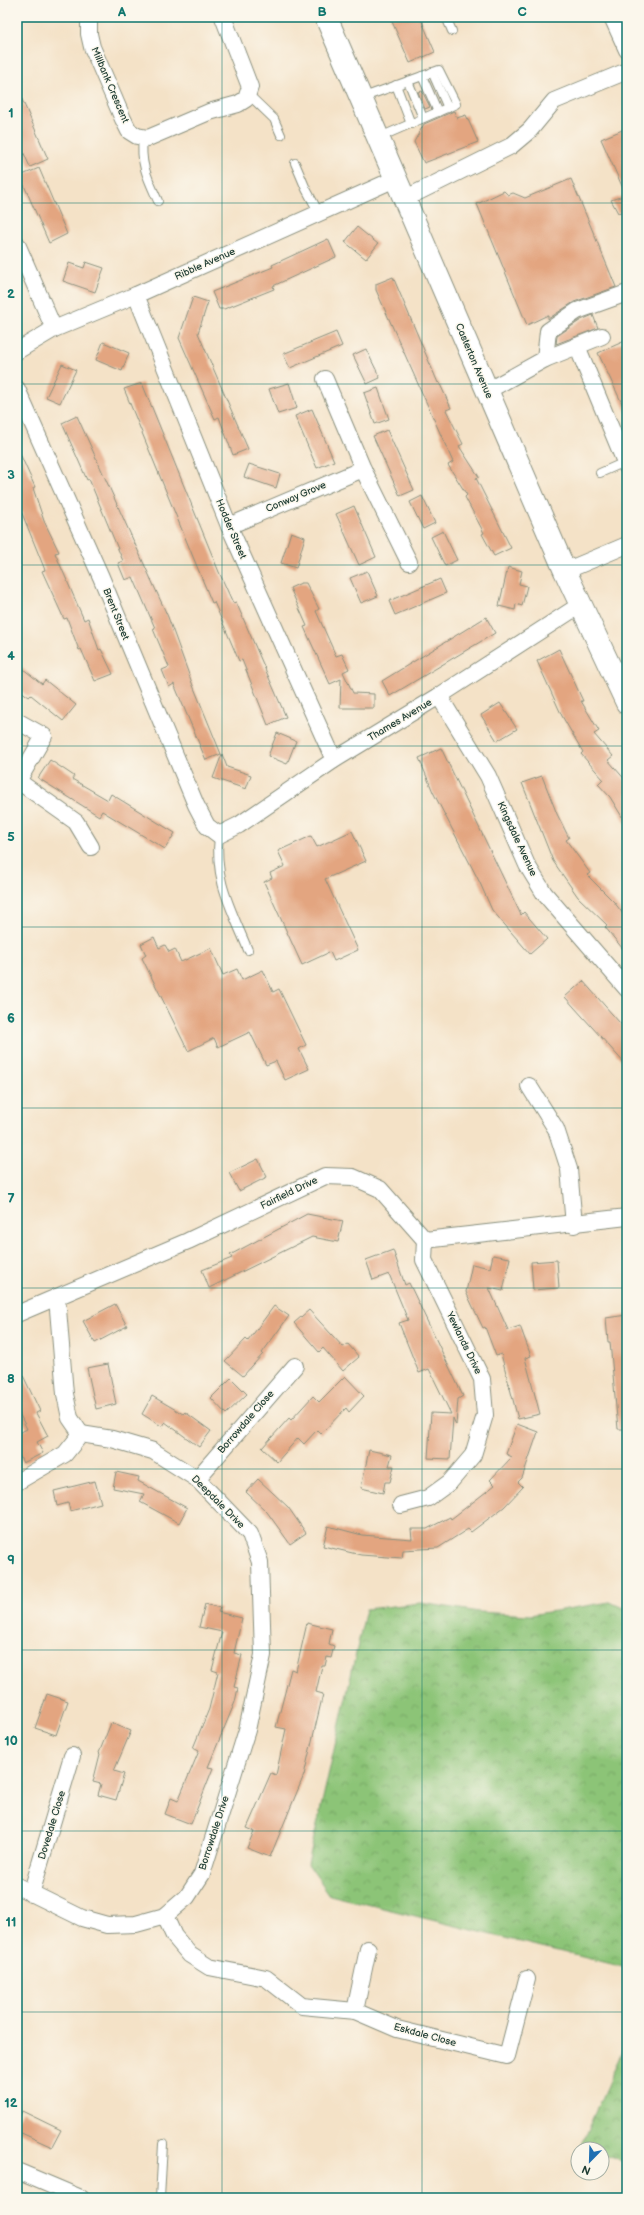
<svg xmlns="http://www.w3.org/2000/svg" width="644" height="2215" font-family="'Balsamiq Sans',sans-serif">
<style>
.park{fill:url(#park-crowns);stroke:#568056}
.building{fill:#e3a580}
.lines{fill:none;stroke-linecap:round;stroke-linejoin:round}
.lane-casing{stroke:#8a907e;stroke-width:10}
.street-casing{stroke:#8a907e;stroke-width:18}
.highway-casing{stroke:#8a907e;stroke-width:24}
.lane{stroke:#fff;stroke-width:8}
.street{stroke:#fff;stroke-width:16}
.highway{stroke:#fff;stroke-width:22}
.grid{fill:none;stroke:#0f766e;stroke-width:1;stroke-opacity:0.55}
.labels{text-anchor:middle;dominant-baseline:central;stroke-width:3;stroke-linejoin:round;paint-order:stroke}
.street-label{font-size:10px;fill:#1f3d34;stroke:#fbf7ec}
.neatline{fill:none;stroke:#0f766e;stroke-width:1.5}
.grid-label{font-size:13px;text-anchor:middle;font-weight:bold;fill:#0f766e}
</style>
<defs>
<pattern id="park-crowns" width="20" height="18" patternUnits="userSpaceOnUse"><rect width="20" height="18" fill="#8cc477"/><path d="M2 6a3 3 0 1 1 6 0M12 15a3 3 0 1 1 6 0" fill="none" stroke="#72a062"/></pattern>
</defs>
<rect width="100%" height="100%" fill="#fbf7ec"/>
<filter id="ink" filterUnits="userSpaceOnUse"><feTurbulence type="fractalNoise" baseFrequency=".025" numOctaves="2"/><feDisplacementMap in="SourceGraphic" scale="8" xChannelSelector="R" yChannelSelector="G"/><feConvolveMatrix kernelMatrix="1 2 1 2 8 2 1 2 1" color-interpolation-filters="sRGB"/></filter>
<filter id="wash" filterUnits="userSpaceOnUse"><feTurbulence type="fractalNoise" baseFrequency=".012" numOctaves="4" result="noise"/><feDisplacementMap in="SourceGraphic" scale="16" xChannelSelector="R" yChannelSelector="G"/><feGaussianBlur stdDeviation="0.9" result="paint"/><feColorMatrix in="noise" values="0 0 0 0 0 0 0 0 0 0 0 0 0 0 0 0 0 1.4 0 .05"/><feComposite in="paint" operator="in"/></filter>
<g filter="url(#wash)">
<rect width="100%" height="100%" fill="#f4e2c7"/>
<g class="park">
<polygon points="610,1602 627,1610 627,1968 330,1895 308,1864 366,1609 421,1603 479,1612 530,1615"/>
<polygon points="627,2040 627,2162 602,2156 602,2149 579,2149"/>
</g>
<g id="blocks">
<g class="building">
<polygon points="390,17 420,17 435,52 410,63"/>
<polygon points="17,88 48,159 30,167 17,138"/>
<polygon points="422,91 430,107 425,109 418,92"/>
<polygon points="454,111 457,118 466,115 478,142 424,163 414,142 424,124"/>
<polygon points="627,128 627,210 618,213 611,200 626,195 601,139"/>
<polygon points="39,168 67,234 49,243 20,176"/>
<polygon points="571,179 616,287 574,302 548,319 548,315 527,325 477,204 504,191 508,195 513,193 525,198"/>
<polygon points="357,227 378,244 366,259 345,242"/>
<polygon points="328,239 336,257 273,286 274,289 224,309 219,309 212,292 273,267 272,265"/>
<polygon points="86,262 104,268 95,292 63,281 69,263 84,268"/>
<polygon points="393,277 438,383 439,382 451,408 446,410 463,444 459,446 479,477 476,478 511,548 494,556 482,534 484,533 465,497 467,495 448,465 453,462 376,290 376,284"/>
<polygon points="193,297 208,302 198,333 248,449 233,455 219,417 215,419 179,338"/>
<polygon points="593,315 598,328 556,344 557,336 581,320"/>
<polygon points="336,332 342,346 290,368 283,354"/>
<polygon points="627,340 627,414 598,353"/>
<polygon points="103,342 129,353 122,371 96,360"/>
<polygon points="366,349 380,378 367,384 353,355"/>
<polygon points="62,364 76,370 60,403 46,397"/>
<polygon points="142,383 219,572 233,603 236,602 286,717 268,725 242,660 239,661 214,602 212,603 124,389"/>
<polygon points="289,383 297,408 278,414 269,389"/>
<polygon points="378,388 389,419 375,424 364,393"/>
<polygon points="312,409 334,461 317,468 295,416"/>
<polygon points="77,416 168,617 192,683 221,754 206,760 174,684 169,687 162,670 169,667 153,629 155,628 133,577 125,580 118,563 123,561 89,479 87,480 62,423"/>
<polygon points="387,430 414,490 400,496 373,436"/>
<polygon points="17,447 35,487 33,488 44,521 59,552 55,553 84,620 88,618 99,650 101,649 113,674 95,681 81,649 79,650 67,618 64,619 42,571 45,570 17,501"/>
<polygon points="249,464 280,474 276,488 244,477"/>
<polygon points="422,496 435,523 423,529 410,502"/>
<polygon points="354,506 376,557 359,565 336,514"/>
<polygon points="443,531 457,560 445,566 431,537"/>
<polygon points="291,532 305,537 296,568 281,563"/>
<polygon points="508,567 522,571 519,584 527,586 522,606 516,604 515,610 499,606"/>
<polygon points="367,571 378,596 361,603 350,578"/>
<polygon points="440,579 446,593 395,615 389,601"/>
<polygon points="301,583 306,583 319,609 316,611 336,656 342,654 349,669 343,672 353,693 374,694 374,708 340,708 341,679 330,684 304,627 307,626 290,588"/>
<polygon points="486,617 495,633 390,696 382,681"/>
<polygon points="559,649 583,701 581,701 599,731 594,734 613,756 608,760 627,782 627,825 610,797 598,784 603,779 581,754 583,752 562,716 537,661"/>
<polygon points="17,664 42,684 45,680 76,705 63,721 31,695 29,697 17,688"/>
<polygon points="500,703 517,729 497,741 481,715"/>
<polygon points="277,733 296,741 287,764 268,756"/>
<polygon points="441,748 521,915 524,912 547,939 530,954 492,910 480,883 433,792 419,758"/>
<polygon points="222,754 227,767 251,775 246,789 213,778"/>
<polygon points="50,760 74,776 72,779 108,800 111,794 175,833 165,849 102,811 99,816 38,778"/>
<polygon points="542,776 557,814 569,838 566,840 590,873 587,875 614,902 627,919 627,954 605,927 607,925 578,897 553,861 522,783"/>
<polygon points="352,831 366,861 325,879 358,950 334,961 330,952 302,965 264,882 272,878 270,873 285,866 278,851 311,836 317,847"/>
<polygon points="154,937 159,948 165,945 169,952 175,949 181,962 211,948 223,975 237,969 242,980 263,970 273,992 279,989 306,1045 299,1049 309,1069 285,1080 276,1061 266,1065 250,1032 218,1047 214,1038 188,1051 142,958 146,955 141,944"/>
<polygon points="583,981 627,1031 627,1066 565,997"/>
<polygon points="258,1159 267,1177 239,1191 229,1173"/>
<polygon points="307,1214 343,1221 338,1242 312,1237 209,1288 202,1270 232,1258 230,1255"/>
<polygon points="393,1250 405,1285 409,1283 463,1396 458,1399 456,1425 453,1418 450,1459 428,1458 431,1413 451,1414 429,1369 419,1373 399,1323 408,1320 389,1274 373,1280 366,1260"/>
<polygon points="493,1255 510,1258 503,1291 489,1288 508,1330 520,1326 531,1356 525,1358 540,1414 518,1419 501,1354 496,1356 485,1327 483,1328 466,1292 472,1264 490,1268"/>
<polygon points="557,1260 559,1288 533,1290 531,1262"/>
<polygon points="115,1304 127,1326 95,1343 83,1321"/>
<polygon points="274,1306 289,1316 262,1353 263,1354 243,1376 225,1361 246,1339 248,1341"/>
<polygon points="309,1310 343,1347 348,1344 359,1357 343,1371 323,1348 319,1352 294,1323"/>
<polygon points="627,1315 627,1429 618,1429 610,1342 608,1342 606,1318"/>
<polygon points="17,1363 40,1411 36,1413 48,1436 37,1442 43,1453 23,1463 17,1451 17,1434 27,1429 17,1409"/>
<polygon points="108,1364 116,1404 96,1409 87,1368"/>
<polygon points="345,1376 364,1396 349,1412 346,1408 321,1434 317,1430 304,1444 298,1438 277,1462 262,1448 289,1418 291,1420 313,1396 319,1402"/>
<polygon points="231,1378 247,1394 226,1414 211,1398"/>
<polygon points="152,1396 183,1414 185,1412 211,1431 199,1447 165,1422 163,1427 142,1414"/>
<polygon points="517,1424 538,1432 522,1478 518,1482 523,1487 504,1507 471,1532 468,1529 438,1548 403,1550 402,1558 361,1555 323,1546 328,1526 362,1535 412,1539 411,1529 427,1529 450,1517 451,1519 495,1485 490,1480 512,1457 506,1454"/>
<polygon points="369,1450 392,1455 389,1466 394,1466 390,1482 385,1482 383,1493 361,1488"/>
<polygon points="116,1472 139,1477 138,1481 187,1508 179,1523 140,1502 144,1494 113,1488"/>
<polygon points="258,1479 288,1507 306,1533 290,1544 267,1512 246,1492"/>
<polygon points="95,1481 101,1503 70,1511 68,1503 57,1506 54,1491"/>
<polygon points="205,1604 220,1608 218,1612 242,1618 234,1653 242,1655 234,1687 238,1688 235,1702 208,1767 213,1768 191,1824 165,1814 171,1798 178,1801 199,1751 193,1748 209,1709 218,1672 212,1670 222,1632 199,1627"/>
<polygon points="307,1623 332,1629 329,1644 334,1646 331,1658 327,1657 325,1666 322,1666 316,1692 323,1694 304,1775 270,1857 247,1848 254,1831 247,1828 271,1773 276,1775 286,1729 276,1727 291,1669 296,1671"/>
<polygon points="47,1694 68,1701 56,1735 35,1728"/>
<polygon points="111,1723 131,1731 114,1771 124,1774 116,1800 98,1795 101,1784 93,1782 100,1754 99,1753"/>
<polygon points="22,2111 61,2130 52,2147 17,2131 17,2121"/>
</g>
</g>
</g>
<g filter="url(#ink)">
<use href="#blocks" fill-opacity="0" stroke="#8a907e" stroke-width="1"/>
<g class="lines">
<g class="lane-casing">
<g id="lane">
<polyline points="446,17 452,31"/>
<polyline points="432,72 448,108"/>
<polyline points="422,76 438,112"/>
<polyline points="408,81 423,118"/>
<polyline points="396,85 411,124"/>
<polyline points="248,94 274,119 281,135"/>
<polyline points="361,98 439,70 456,104 380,137"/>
<path d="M143 137C140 164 147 177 158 201"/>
<polyline points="295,163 306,189 319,213"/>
<polyline points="600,473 625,462"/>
<path d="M219 835C214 881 231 908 248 950"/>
<polyline points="160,2198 163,2144"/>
</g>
</g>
<g class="street-casing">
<g id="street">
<polyline points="89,17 89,34 92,47 123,119 129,131 137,136 148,138 209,112 238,104 246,99 250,87 223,17"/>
<polyline points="612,17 627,50"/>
<polyline points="404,199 511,146 530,130 554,101 627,71"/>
<polyline points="17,244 54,329"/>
<polyline points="136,295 229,526 334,760"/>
<polyline points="577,346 627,467"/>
<polyline points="17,351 54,329 136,295 395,179"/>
<polyline points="545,359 602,336"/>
<polyline points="325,379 363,469 409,562"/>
<polyline points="17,389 101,577 196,805 207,826 219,835 239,825 334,760 439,696 580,605"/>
<polyline points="487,391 545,359 548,331 577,311 627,293"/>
<polyline points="229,526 363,469"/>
<polyline points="565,571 627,545"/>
<polyline points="439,696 488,776 527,865 544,893 627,989"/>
<polyline points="17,721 44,736 17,783"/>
<polyline points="18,781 76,822 91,847"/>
<polyline points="529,1086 556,1129 569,1169 574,1225"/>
<polyline points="425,1240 627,1217"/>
<polyline points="57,1297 65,1394 70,1418 81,1434"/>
<polyline points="17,1314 188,1241 325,1176 353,1177 380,1189 425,1240"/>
<polyline points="197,1479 295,1366"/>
<polyline points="17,1482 65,1454 81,1434 112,1439 153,1451 197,1479 250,1534 260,1562 263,1655 247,1730 202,1874 187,1897 165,1916 136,1924 107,1925 82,1918 17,1886"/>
<polyline points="401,1505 428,1498 450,1482 473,1455 485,1415 482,1379 424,1260 425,1240"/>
<polyline points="31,1894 72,1756"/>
<polyline points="165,1916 174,1936 190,1955 209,1967 266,1978 302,2006 355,2011 397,2029 507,2056 527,1979"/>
<polyline points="355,2011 368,1949"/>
<polyline points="17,2171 81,2198"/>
</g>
</g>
<g class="highway-casing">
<polyline id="highway" points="326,17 565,571 627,703"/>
</g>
<use href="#lane" class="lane"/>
<use href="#street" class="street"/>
<use href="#highway" class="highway"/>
</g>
</g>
<path class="grid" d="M222 17V2198M422 17V2198M17 203H627M17 384H627M17 565H627M17 746H627M17 927H627M17 1108H627M17 1288H627M17 1469H627M17 1650H627M17 1831H627M17 2012H627"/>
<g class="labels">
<g class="street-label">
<text transform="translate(110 85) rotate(67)">Millbank Crescent</text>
<text transform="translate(205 264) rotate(-24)">Ribble Avenue</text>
<text transform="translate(474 361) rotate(67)">Casterton Avenue</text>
<text transform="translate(296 497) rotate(-23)">Conway Grove</text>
<text transform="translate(231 529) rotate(67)">Hodder Street</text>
<text transform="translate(116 614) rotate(68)">Brent Street</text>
<text transform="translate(400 720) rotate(-31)">Thames Avenue</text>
<text transform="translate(517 839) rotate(65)">Kingsdale Avenue</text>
<text transform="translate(289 1193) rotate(-26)">Fairfield Drive</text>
<text transform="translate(464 1343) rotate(64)">Yewlands Drive</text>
<text transform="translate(246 1422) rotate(-49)">Borrowdale Close</text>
<text transform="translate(218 1502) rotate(45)">Deepdale Drive</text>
<text transform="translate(52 1825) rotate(-73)">Dovedale Close</text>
<text transform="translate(214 1833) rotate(-72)">Borrowdale Drive</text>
<text transform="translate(425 2035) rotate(15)">Eskdale Close</text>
</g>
</g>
<rect width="644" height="2215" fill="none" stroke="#fbf7ec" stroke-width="44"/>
<g transform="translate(590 2161) rotate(203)"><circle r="19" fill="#fbf7ec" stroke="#a3ada2"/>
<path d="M0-3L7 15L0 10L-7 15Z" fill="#1f6fb2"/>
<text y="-6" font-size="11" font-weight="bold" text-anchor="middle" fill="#1f3d34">N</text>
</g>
<rect x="22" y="22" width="600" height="2171" class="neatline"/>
<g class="grid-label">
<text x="122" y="16">A</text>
<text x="322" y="16">B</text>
<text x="522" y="16">C</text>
<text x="11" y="117">1</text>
<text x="11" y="298">2</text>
<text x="11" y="479">3</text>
<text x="11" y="660">4</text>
<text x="11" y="841">5</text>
<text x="11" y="1022">6</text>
<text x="11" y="1203">7</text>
<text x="11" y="1383">8</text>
<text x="11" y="1564">9</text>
<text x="11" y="1745">10</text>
<text x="11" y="1926">11</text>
<text x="11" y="2107">12</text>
</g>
</svg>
